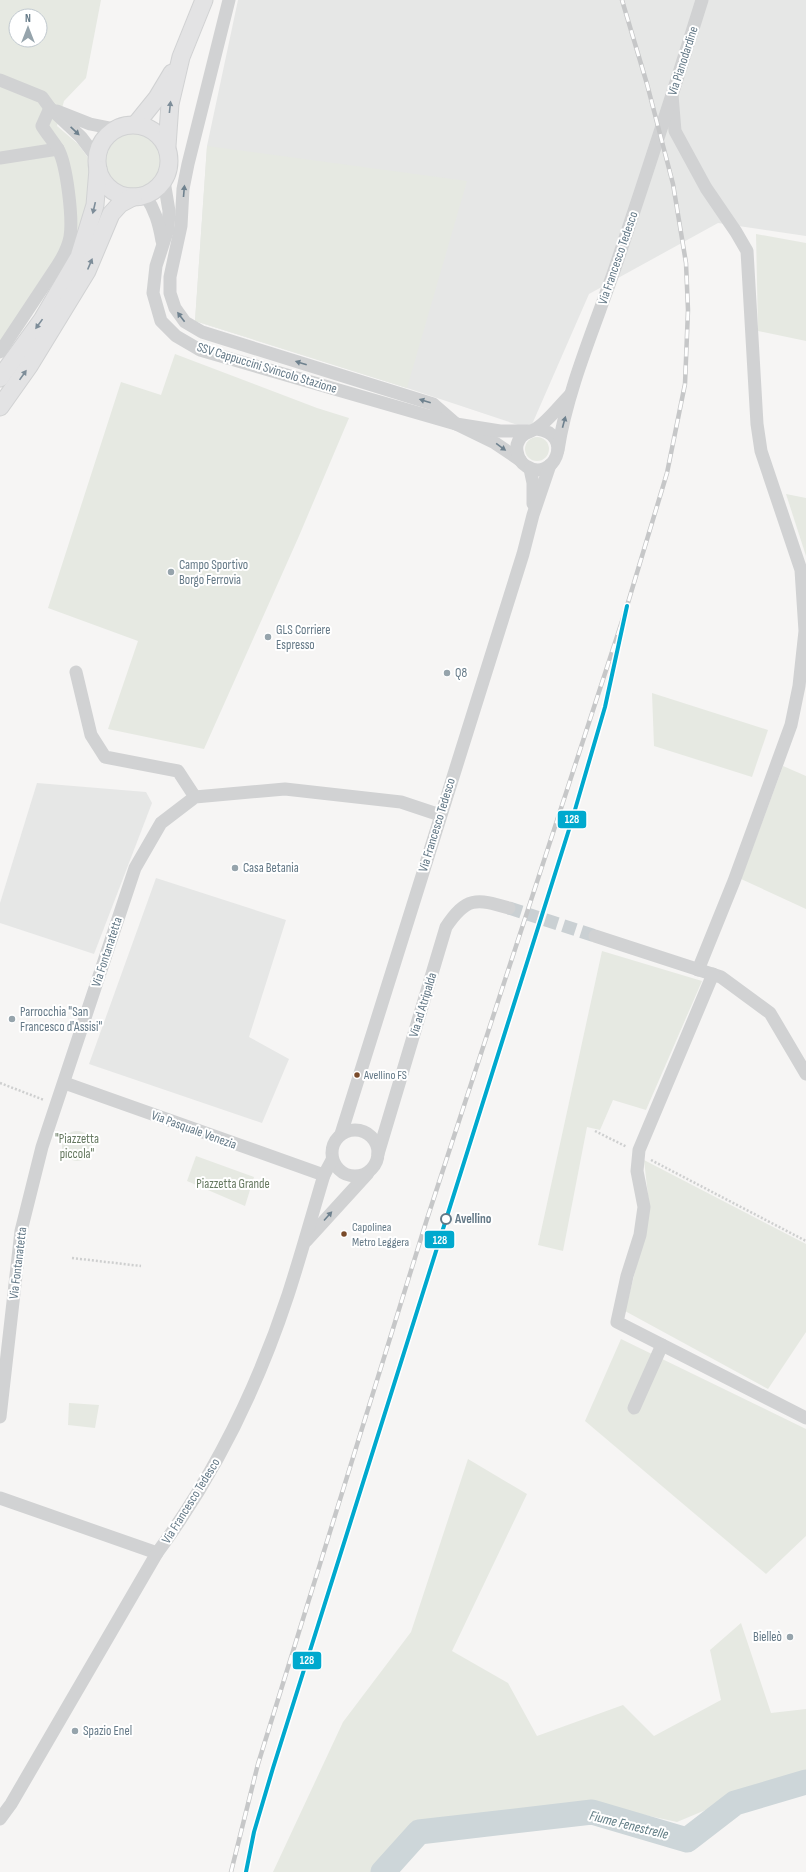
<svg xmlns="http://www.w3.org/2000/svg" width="806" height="1872" font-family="'Sofia Sans Condensed',sans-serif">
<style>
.built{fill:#e6e7e6}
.green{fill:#e6e9e2;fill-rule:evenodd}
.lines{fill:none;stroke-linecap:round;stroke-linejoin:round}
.river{stroke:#cdd6d9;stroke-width:25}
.minor-tunnel{stroke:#cad0d3;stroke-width:13;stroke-dasharray:13 6;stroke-linecap:butt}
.major-casing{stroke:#d1d2d3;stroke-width:19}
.path{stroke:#cecfcf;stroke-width:2.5;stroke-dasharray:2 2;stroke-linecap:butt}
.minor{stroke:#d1d2d3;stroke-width:13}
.major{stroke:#e3e3e4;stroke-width:17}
.rail-casing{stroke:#c6c7c8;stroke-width:4.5}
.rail{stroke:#fff;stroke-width:3;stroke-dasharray:9;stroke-linecap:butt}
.rail-1-casing{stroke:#fff;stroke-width:7}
.rail-1{stroke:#00a9ce;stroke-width:4}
.oneway{fill:#7d8d99}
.oneway2{fill:#6e818e}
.poi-dot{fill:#96a4ac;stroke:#fff;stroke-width:1.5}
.bus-dot{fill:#7a4b2a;stroke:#fff;stroke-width:1.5}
.stop-dot{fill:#fff;stroke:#637886;stroke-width:2}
.labels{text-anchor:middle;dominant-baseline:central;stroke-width:4;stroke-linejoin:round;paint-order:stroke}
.bus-label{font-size:12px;fill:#637886;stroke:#fff;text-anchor:start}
.street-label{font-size:13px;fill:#637886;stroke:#fff}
.poi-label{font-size:13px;fill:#637886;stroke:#fff;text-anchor:start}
.park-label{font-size:13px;fill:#65785f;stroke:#fff}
.stop-label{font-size:13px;font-weight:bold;fill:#637886;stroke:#fff;text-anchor:start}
.water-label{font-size:14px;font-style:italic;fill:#5f7b83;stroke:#fff}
.line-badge{stroke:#fff;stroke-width:1.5}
.badge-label{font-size:11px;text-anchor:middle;font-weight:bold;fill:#fff}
</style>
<rect width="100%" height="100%" fill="#f6f5f4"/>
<g class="built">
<polygon points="238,0 806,0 806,236 718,223 589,294 530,429 407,388 195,321 207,146"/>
<polygon points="37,783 146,792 152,803 94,954 0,923 0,903"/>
<polygon points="156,878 286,920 249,1037 289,1059 262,1123 89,1064"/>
</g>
<g class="green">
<path d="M0 0H101L86 78 64 101 57 126 78 144 89 159 91 183 89 210 72 255 0 350ZM16 16H40V40H16Z"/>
<circle cx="133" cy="161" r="29"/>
<polygon points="207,146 467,181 407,388 195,321"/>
<polygon points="756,234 806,243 806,341 758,331"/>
<polygon points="175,354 317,408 349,418 299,536 204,749 108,729 138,641 48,608 121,382 161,395"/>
<circle cx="537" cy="449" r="12"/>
<polygon points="786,494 806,498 806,556"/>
<polygon points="652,693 768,730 752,777 654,746"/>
<polygon points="783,766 806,776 806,909 741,879"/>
<polygon points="602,951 702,981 646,1110 613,1100 600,1130 587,1127 563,1251 538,1245"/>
<circle cx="77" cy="1146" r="15"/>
<polygon points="196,1156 254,1177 245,1206 187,1181"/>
<polygon points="644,1160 806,1244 806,1332 768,1389 625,1311 643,1241 649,1204"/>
<polygon points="621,1339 806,1429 806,1536 766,1574 585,1421"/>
<polygon points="69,1403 99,1405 95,1428 68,1425"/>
<polygon points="468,1459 527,1494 452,1651 508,1683 537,1736 623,1705 654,1736 721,1700 710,1650 741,1623 771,1713 806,1709 806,1777 739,1796 677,1822 594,1804 420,1828 380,1872 273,1872 343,1722 411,1632"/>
</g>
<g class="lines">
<polyline class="river" points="383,1872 419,1832 592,1812 687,1840 735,1803 806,1782"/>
<polyline class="minor-tunnel" points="509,908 595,936"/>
<g class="major-casing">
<g id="major">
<polyline points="136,124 157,98 172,73"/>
<circle cx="133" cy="161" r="36"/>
<polyline points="167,146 170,104 181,57 204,0"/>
<polyline points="0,378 42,320 79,257 95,205 98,169"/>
<polyline points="0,407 29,366 87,271 111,214 120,204 133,197"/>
</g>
</g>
<g class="path">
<polyline points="0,1083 44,1100"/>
<polyline points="595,1131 627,1147"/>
<polyline points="651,1160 806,1241"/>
<polyline points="72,1258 141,1266"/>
</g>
<g class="minor">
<polyline points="229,0 188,164 183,189 181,226 170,277 170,293 175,308 185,322 202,332 433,404 456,424 495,443 520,460"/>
<polyline points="0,80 42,97 50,108 81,137 97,158"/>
<polyline points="672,95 675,131 706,188 736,232 747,251 757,424 761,451 801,570 805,631 799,686 791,725 734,881 698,970"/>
<polyline points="57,111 90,124 115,129"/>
<polyline points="0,158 58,149"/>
<polyline points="164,181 169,211 168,229 156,266 153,293 161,321 176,336 200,350 456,424 500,431 528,431"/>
<path d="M145 195C155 210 159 223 162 241"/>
<path d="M0 352 57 266C63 257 68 248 70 237 73 219 67 165 58 149 53 141 47 134 42 126L50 108"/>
<path d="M537 429C576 434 553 484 526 466 521 463 518 457 517 451 516 446 518 441 521 437 526 431 532 432 537 428 548 421 560 405 570 395"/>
<path d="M558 450C567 390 595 326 615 268 645 179 674 90 702 0"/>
<polyline points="530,469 533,483 533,504"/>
<polyline points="76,672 91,735 105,757 178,771 195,797"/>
<polyline points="595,936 721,977 770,1013 806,1074"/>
<polyline points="713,974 639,1150 637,1171 644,1207 640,1235 627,1276 617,1322 806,1418"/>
<polyline points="65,1083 324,1175"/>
<circle cx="355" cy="1153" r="23"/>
<polyline points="341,1134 523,554 533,515 550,465"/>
<path d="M378 1154 446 927C466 897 476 898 509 908"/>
<polyline points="306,1241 368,1173"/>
<polyline points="634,1408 662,1345"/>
<polyline points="0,1417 21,1231 42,1147 135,868 161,823 195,797 285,789 401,802 440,815"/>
<polyline points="0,1498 157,1553"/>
<path d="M0 1819 11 1804 157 1553C214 1476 258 1386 288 1295 301 1255 312 1215 324 1175L332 1160"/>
</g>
<use href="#major" class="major"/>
<g class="rail-casing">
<polyline id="rail" points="231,1872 258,1764 427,1219 627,606 667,473 685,384 688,310 686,263 673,184 647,84 622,0"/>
</g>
<use href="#rail" class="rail"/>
<g class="rail-1-casing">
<polyline id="rail-1" points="246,1872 254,1832 273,1768 572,820 605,707 627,606"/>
</g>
<use href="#rail-1" class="rail-1"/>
</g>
<defs><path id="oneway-solid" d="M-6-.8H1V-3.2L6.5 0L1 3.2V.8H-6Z"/></defs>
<g class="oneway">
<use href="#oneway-solid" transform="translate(170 107) rotate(-84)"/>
<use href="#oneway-solid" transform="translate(94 208) rotate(103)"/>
<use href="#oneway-solid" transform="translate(90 264) rotate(-67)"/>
<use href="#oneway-solid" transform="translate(39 324) rotate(126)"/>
<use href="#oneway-solid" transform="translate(23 375) rotate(-55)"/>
</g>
<g class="oneway2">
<use href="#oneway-solid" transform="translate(75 131) rotate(43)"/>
<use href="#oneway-solid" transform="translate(184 191) rotate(-85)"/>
<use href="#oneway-solid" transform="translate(181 317) rotate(-127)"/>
<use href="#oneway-solid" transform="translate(301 363) rotate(-163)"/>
<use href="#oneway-solid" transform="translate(425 401) rotate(-163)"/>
<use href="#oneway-solid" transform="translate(564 422) rotate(-75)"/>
<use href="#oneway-solid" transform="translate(501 447) rotate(36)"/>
<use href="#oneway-solid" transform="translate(328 1216) rotate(-48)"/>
</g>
<g class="poi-dot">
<circle cx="171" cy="572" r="4"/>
<circle cx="268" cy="637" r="4"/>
<circle cx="447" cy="673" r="4"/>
<circle cx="235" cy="868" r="4"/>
<circle cx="12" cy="1019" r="4"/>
<circle cx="790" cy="1637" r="4"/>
<circle cx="75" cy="1731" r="4"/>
</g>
<g class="bus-dot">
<circle cx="357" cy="1075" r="3.5"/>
<circle cx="344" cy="1234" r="3.5"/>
</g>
<circle class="stop-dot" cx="446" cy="1219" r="5"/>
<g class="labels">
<g class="bus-label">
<text x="364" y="1075">Avellino FS</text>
<text x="352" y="1227">Capolinea<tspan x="352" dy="15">Metro Leggera</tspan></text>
</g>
<g class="street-label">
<text transform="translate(683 61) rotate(-72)">Via Pianodardine</text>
<text transform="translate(618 258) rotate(-71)">Via Francesco Tedesco</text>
<text transform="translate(267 368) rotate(17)">SSV Cappuccini Svincolo Stazione</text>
<text transform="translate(437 825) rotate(-73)">Via Francesco Tedesco</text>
<text transform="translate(107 952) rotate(-72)">Via Fontanatetta</text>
<text transform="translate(423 1005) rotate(-73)">Via ad Atripalda</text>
<text transform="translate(194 1130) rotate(20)">Via Pasquale Venezia</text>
<text transform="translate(18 1263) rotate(-83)">Via Fontanatetta</text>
<text transform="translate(191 1501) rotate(-58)">Via Francesco Tedesco</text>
</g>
<g class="poi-label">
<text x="179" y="565">Campo Sportivo<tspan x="179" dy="15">Borgo Ferrovia</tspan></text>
<text x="276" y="630">GLS Corriere<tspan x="276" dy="15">Espresso</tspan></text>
<text x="455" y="673">Q8</text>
<text x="243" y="868">Casa Betania</text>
<text x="20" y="1012">Parrocchia "San<tspan x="20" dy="15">Francesco d'Assisi"</tspan></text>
<text x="782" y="1637" text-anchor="end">Bielleò</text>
<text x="83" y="1731">Spazio Enel</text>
</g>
<g class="park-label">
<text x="77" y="1139">"Piazzetta<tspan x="77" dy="15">piccola"</tspan></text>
<text x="233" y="1184">Piazzetta Grande</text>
</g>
<g class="stop-label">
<text x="455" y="1219">Avellino</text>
</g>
<g class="water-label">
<text transform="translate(629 1825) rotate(14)">Fiume Fenestrelle</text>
</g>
</g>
<g class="line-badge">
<rect x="557" y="810" width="30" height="19" rx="4" fill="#00a9ce"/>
<rect x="424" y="1230" width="31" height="19" rx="4" fill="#00a9ce"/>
<rect x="292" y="1651" width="30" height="19" rx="4" fill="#00a9ce"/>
</g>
<g class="badge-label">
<text x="572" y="823">128</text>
<text x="440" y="1244">128</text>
<text x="307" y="1664">128</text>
</g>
<g transform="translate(28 28)"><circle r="19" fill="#ffffff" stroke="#c1c9cf"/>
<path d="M0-3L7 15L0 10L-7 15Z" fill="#96a4ac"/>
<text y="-6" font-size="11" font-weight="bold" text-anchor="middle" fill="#637886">N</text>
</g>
</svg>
